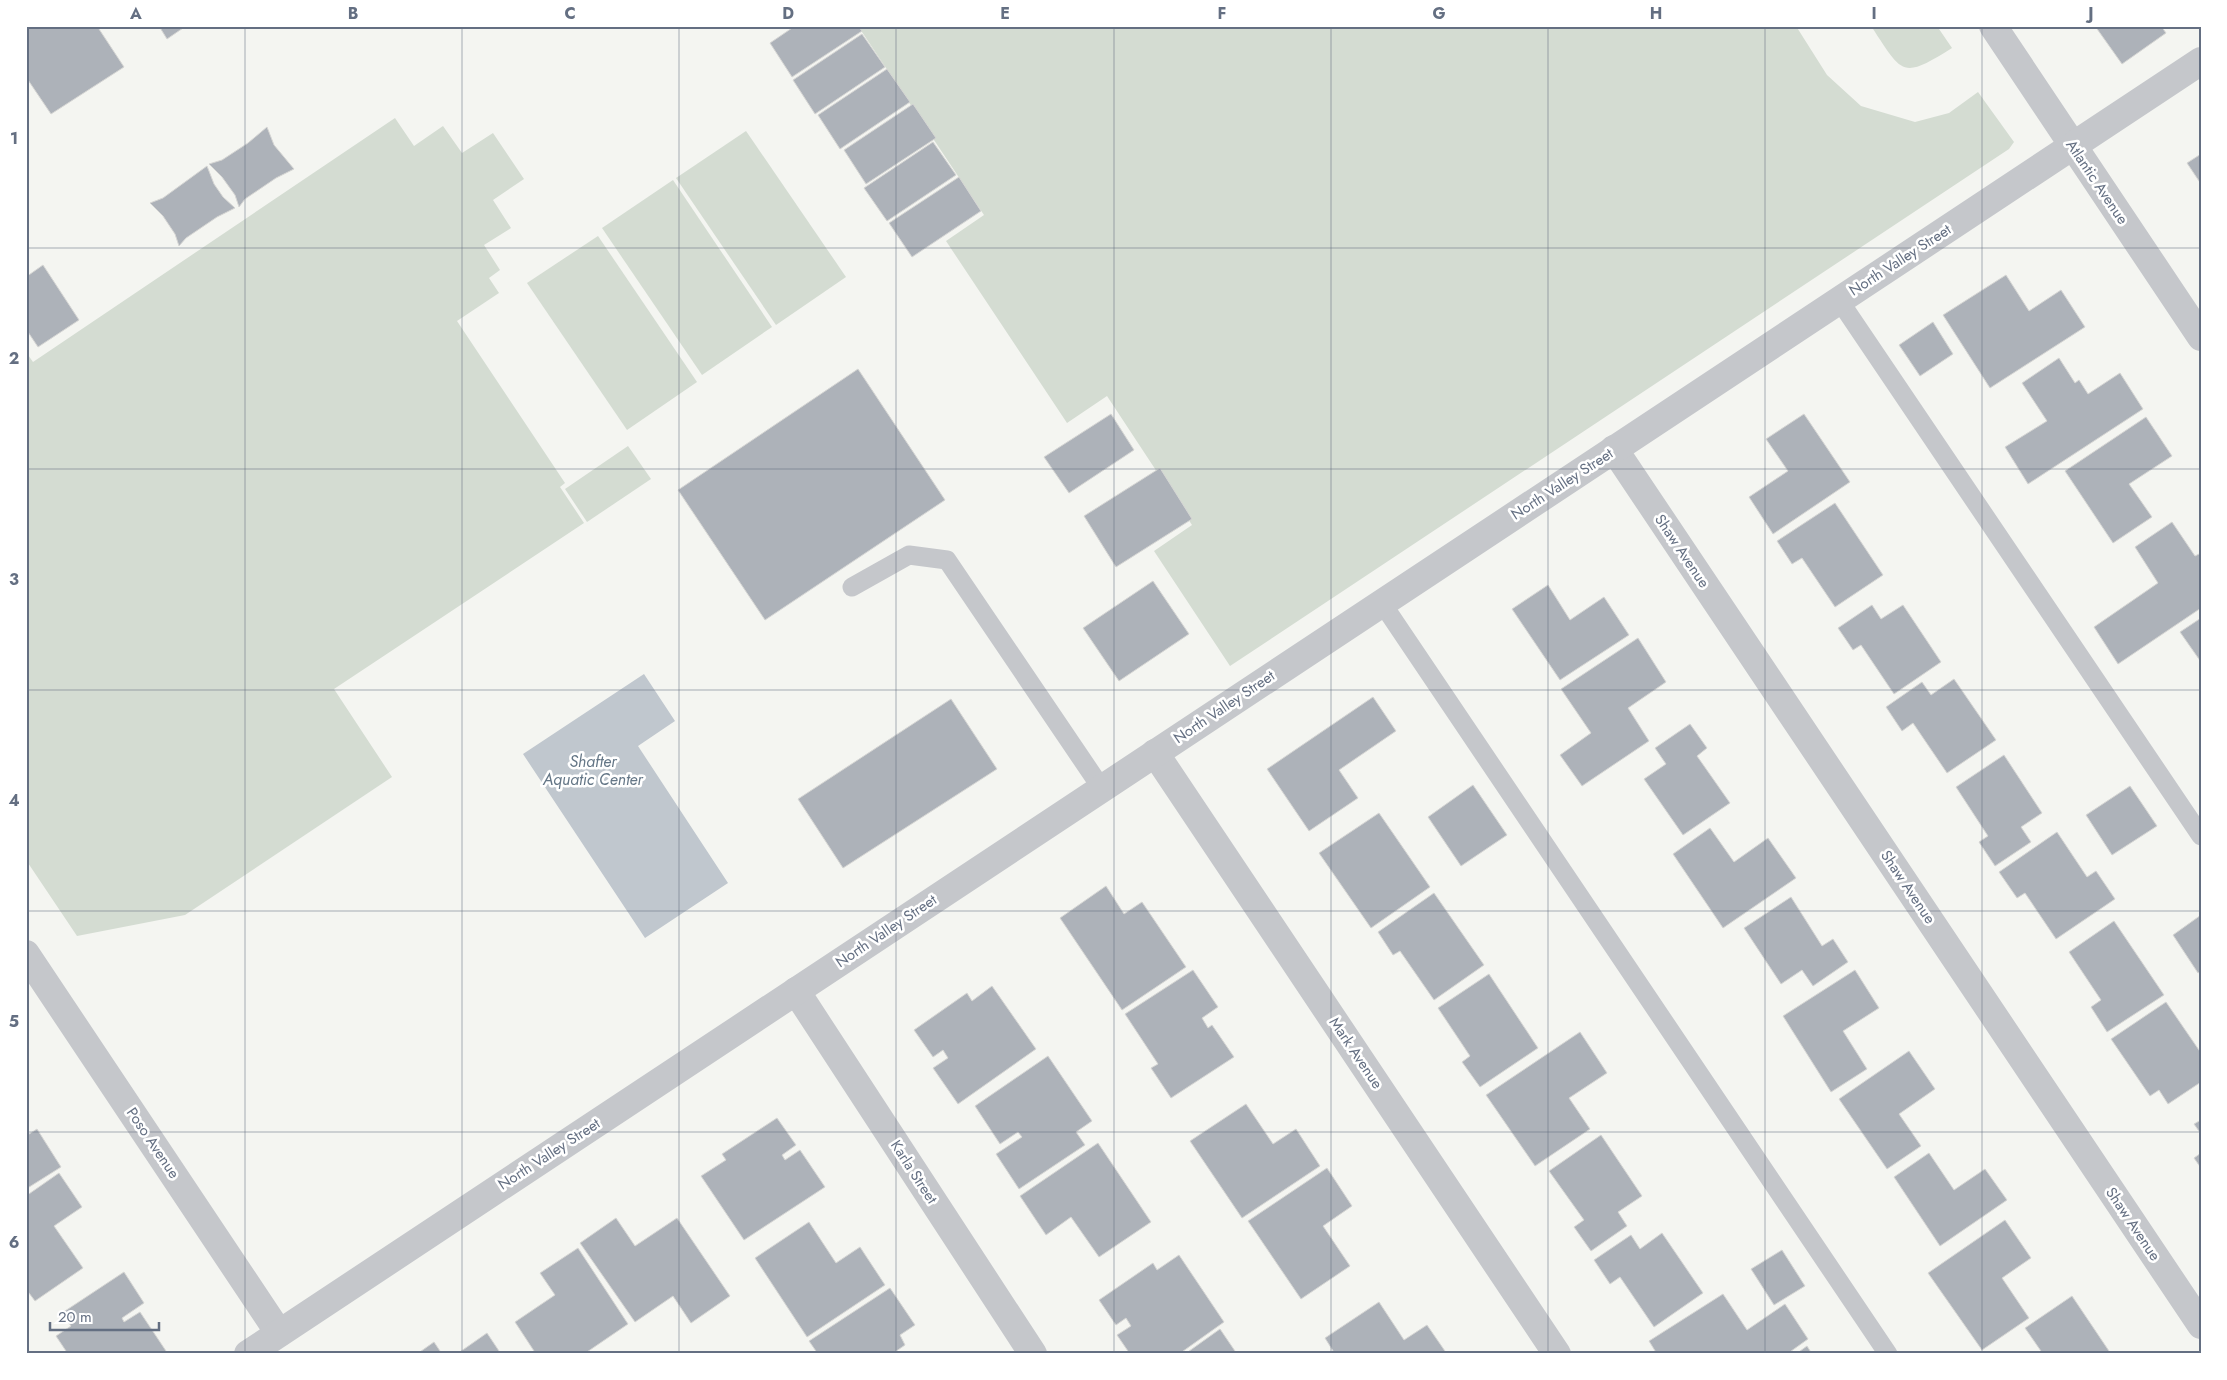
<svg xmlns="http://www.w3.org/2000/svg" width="2227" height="1380" font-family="Jost,sans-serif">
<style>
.green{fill:#d4dcd2}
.water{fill:#c0c7ce}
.building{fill:#adb2b9;stroke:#d6d6d4}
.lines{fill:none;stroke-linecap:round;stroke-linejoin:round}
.lane{stroke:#c5c7cb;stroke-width:19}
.street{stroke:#c5c7cb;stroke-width:28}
.grid{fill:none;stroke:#646f82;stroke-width:1;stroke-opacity:0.55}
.labels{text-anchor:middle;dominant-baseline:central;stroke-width:5;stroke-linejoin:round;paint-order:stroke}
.street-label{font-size:15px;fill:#646f82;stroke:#fff}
.water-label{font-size:16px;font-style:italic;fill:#647686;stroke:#fff}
.neatline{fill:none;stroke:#646f82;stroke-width:2}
.grid-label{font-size:16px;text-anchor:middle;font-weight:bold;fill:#646f82}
</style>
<rect width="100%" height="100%" fill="#f4f5f1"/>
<g class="green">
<polygon points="858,26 1796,26 1827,75 1861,106 1915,122 1949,113 1978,92 2014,142 2009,149 1230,666 1154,551 1192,525 1107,396 1067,423 946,241 984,215"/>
<path d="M1871 26H1942L1939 29 1952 48C1901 80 1903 74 1871 26Z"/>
<polygon points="395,118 414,146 443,126 462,153 493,133 524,179 493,200 511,228 484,245 500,270 489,278 499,293 457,321 565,483 560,487 584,523 334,689 392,777 185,915 77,936 26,860 26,352 33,362"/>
<polygon points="746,131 846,277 776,325 676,178"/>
<polygon points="673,180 772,327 702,375 602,228"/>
<polygon points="598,236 697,382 627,430 527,283"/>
<polygon points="628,446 651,479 587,522 565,489"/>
</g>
<polygon class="water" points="644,674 675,721 638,746 728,883 645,938 523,754"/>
<g class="building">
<polygon points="26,26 97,26 124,67 51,114 26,77"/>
<polygon points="159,26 186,26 167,39"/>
<polygon points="795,26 858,26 862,31 792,77 770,43"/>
<polygon points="2095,26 2161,26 2166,33 2122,64"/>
<polygon points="862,34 885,67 815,114 793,80"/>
<polygon points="887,69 910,102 840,149 818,115"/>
<polygon points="913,104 936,138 866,184 844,150"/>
<polygon points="267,127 274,145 294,169 276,178 245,199 239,207 235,195 222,177 209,164 222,160 248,143"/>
<polygon points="933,142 956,175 887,221 864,188"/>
<polygon points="2201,154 2201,184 2187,163"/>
<polygon points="207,166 214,184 223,197 235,208 217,217 186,238 179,246 175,234 163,216 150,203 163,198"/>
<polygon points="959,177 981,211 912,257 889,223"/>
<polygon points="43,265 79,320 38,347 26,329 26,277"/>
<polygon points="2006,275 2029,311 2061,290 2085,327 1990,388 1943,315"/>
<polygon points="1933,322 1953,354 1920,376 1899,345"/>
<polygon points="2059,358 2075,383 2079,380 2088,394 2120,373 2143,409 2028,484 2005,447 2047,421 2022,383"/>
<polygon points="858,369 945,500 765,620 678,490"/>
<polygon points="1111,414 1134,450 1069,493 1044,457"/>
<polygon points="1804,414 1850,482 1773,534 1749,497 1788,471 1766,439"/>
<polygon points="2146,417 2172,456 2129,484 2152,517 2113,543 2065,471"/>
<polygon points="1160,468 1192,519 1116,567 1084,516"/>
<polygon points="1835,503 1883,575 1835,607 1802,558 1792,564 1777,541"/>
<polygon points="2172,522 2195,556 2201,553 2201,608 2118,664 2094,627 2158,583 2135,547"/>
<polygon points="1153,581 1189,634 1119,681 1083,628"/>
<polygon points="1548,585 1570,620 1604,597 1629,635 1560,680 1512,609"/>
<polygon points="1872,605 1881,619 1903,605 1941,662 1894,694 1861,645 1853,650 1838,628"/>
<polygon points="2201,618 2201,662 2180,632"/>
<polygon points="1638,638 1666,682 1628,708 1649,741 1582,786 1560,755 1591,733 1561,689"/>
<polygon points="1954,679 1996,740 1947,773 1913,723 1902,731 1886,707 1922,682 1931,695"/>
<polygon points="1373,697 1396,731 1339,770 1358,798 1309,831 1267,769"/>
<polygon points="951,699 997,769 843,868 798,799"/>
<polygon points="1690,724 1707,748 1697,756 1730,803 1683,835 1644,779 1666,764 1655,748"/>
<polygon points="2004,755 2042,813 2021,827 2031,842 1995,866 1979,842 1988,836 1956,787"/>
<polygon points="1473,785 1507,835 1461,866 1428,817"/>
<polygon points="2130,786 2157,826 2112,855 2086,815"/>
<polygon points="1379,813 1430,887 1371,928 1319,853"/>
<polygon points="1710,828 1734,862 1768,838 1796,878 1723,928 1673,854"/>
<polygon points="2057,832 2087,877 2096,871 2115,899 2056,939 2025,893 2017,898 1999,872"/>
<polygon points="1106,886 1124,914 1142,902 1186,967 1122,1010 1060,918"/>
<polygon points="1434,893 1484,965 1434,1000 1400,951 1393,955 1378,932"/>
<polygon points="1791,897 1822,946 1833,939 1848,962 1813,986 1802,970 1781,984 1744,928"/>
<polygon points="2201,915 2201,971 2198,973 2173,935"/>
<polygon points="2114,921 2164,995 2107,1032 2091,1007 2101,1000 2069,952"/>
<polygon points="1193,970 1218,1007 1202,1018 1208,1028 1212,1025 1234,1057 1171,1098 1151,1068 1158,1064 1125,1014"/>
<polygon points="1855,970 1879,1008 1843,1031 1867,1069 1831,1092 1783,1016"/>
<polygon points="1489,974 1538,1048 1480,1087 1462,1062 1470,1056 1438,1008"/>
<polygon points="992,986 1036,1049 958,1104 933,1068 948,1058 943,1050 933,1057 914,1030 967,993 972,1001"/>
<polygon points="2166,1002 2201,1053 2201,1082 2168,1104 2159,1090 2150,1096 2111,1039"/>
<polygon points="1580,1032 1607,1073 1569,1098 1590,1129 1535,1166 1486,1095"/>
<polygon points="1909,1051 1935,1089 1899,1114 1921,1146 1887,1169 1839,1099"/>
<polygon points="1048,1056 1092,1121 1076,1132 1085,1145 1019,1189 996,1154 1022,1137 1018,1132 1000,1144 975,1106"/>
<polygon points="1246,1104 1273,1144 1296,1129 1320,1166 1242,1218 1190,1141"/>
<polygon points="777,1118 796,1145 782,1155 785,1160 800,1150 825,1187 744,1240 701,1176 726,1160 722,1154"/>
<polygon points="2201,1120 2201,1134 2194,1124"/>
<polygon points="37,1129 61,1167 26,1189 26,1136"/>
<polygon points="1601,1135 1642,1196 1618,1212 1627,1226 1591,1251 1574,1227 1584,1220 1549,1171"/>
<polygon points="1098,1143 1151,1222 1099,1257 1071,1217 1046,1235 1020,1196"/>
<polygon points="1929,1153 1954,1190 1985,1169 2007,1200 1940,1246 1894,1177"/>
<polygon points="2201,1153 2201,1168 2194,1158"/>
<polygon points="1327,1168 1352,1206 1323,1226 1350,1266 1301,1299 1248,1221"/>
<polygon points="59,1173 82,1207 54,1226 83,1268 35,1301 26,1289 26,1196"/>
<polygon points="616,1218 635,1246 677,1218 730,1296 691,1323 673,1296 635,1322 580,1243"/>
<polygon points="2005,1220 2031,1258 2002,1278 2029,1318 1982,1350 1928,1273"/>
<polygon points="809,1222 836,1263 860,1247 885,1285 807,1337 755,1258"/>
<polygon points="1662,1233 1703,1293 1654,1327 1620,1277 1610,1284 1594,1260 1631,1235 1640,1249"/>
<polygon points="578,1248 628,1324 584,1354 536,1354 515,1322 555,1295 540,1273"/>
<polygon points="1782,1250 1805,1286 1774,1305 1751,1269"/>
<polygon points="1179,1255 1224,1322 1179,1354 1130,1354 1117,1335 1131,1326 1126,1318 1116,1325 1099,1300 1153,1263 1157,1270"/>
<polygon points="124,1272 144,1303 122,1318 124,1322 140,1312 166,1351 162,1354 68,1354 56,1336 71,1326 62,1313"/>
<polygon points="890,1288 915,1325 900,1335 905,1345 892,1354 818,1354 809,1341"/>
<polygon points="1723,1294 1747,1330 1785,1304 1808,1339 1787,1354 1657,1354 1649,1341"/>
<polygon points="2072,1296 2111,1354 2043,1354 2025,1328"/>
<polygon points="1379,1302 1404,1340 1427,1325 1447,1354 1335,1354 1325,1338"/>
<polygon points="1220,1329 1237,1354 1185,1354"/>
<polygon points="487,1333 501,1354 457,1354"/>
<polygon points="434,1342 442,1354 417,1354"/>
<polygon points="1807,1346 1812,1354 1796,1354"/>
</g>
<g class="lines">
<g class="lane">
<polyline points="1839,300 2201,836"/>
<polyline points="852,587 909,555 947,560 1102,789"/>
<polyline points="1382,603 1888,1354"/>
</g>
<g class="street">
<polyline points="1993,26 2201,337"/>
<polyline points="1614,449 2201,1325"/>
<polyline points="1155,753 1557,1354"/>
<polyline points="26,954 279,1333"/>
<polyline points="796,991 1033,1354"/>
<polyline points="248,1354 2201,61"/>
</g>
</g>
<path class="grid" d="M245 26V1354M462 26V1354M679 26V1354M896 26V1354M1114 26V1354M1331 26V1354M1548 26V1354M1765 26V1354M1982 26V1354M26 248H2201M26 469H2201M26 690H2201M26 911H2201M26 1132H2201"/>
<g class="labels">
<g class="street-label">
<text transform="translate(2097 182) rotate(56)">Atlantic Avenue</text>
<text transform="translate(1900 260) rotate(-33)">North Valley Street</text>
<text transform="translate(1562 484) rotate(-33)">North Valley Street</text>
<text transform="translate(1682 551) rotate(56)">Shaw Avenue</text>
<text transform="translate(1224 707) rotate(-34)">North Valley Street</text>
<text transform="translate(1908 887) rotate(56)">Shaw Avenue</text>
<text transform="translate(886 931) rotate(-34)">North Valley Street</text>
<text transform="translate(1356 1053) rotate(56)">Mark Avenue</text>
<text transform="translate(153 1143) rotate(56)">Poso Avenue</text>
<text transform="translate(549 1154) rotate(-33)">North Valley Street</text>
<text transform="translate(914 1172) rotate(57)">Karla Street</text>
<text transform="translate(2133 1224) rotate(56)">Shaw Avenue</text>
</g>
<g class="water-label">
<text x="593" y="761">Shafter<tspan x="593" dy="18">Aquatic Center</tspan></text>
</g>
</g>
<rect width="2227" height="1380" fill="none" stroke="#ffffff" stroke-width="55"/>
<path d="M50 1322v8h109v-8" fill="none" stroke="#646f82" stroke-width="2.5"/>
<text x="58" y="1322" font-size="15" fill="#646f82" stroke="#ffffff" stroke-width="4" paint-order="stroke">20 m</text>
<rect x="28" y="28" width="2172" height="1324" class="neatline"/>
<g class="grid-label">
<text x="136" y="19">A</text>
<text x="353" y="19">B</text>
<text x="570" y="19">C</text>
<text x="788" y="19">D</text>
<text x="1005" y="19">E</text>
<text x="1222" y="19">F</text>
<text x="1439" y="19">G</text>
<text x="1656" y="19">H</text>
<text x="1874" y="19">I</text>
<text x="2091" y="19">J</text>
<text x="14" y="144">1</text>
<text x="14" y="364">2</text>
<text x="14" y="585">3</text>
<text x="14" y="806">4</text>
<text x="14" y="1027">5</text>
<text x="14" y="1248">6</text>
</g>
</svg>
